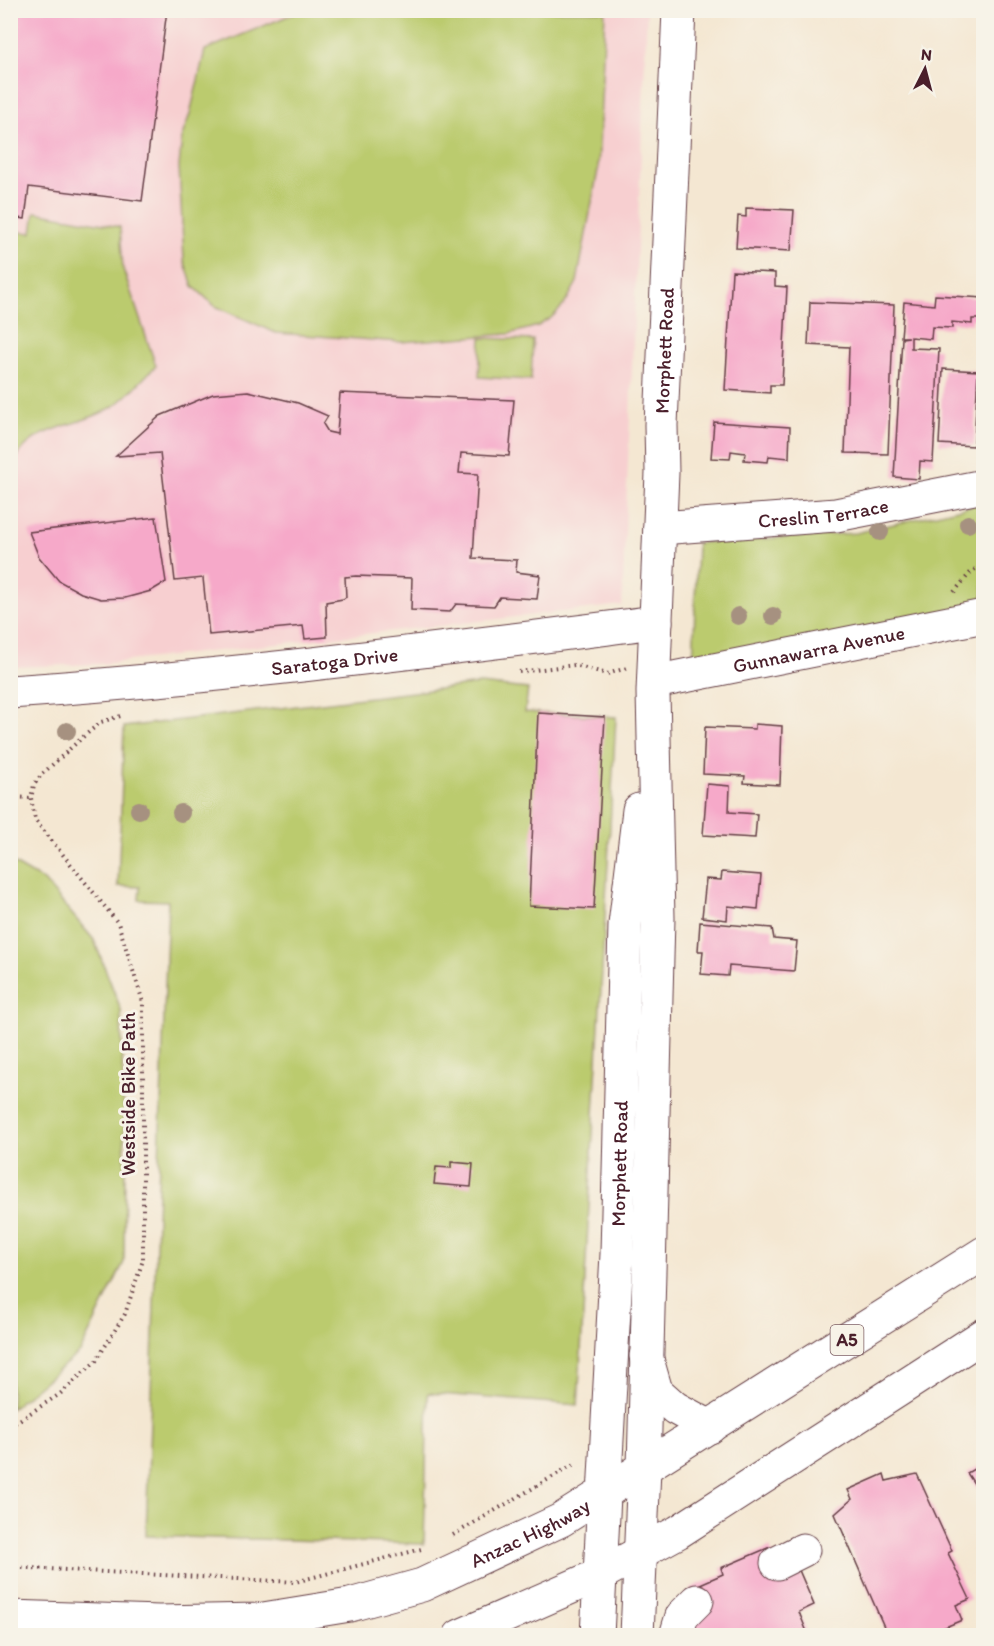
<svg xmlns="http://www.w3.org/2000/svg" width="994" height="1646" font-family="Itim,sans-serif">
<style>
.built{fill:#f7cfd0}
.green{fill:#bbcb6e;stroke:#82754c;stroke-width:1.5}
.building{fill:#f6a9c9}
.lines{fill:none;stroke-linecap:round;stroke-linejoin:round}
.minor-casing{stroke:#643d44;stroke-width:35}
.major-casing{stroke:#643d44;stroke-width:35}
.highway-casing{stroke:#643d44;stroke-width:35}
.path{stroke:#643d44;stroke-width:4;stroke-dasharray:1.5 4.5;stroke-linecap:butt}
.minor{stroke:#fff;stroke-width:33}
.major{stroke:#fff;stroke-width:33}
.highway{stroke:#fff;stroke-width:33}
.tree{fill:#a69180}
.labels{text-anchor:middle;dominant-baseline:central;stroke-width:6;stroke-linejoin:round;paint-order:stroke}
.shield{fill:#f7f3e8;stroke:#7e5f64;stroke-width:1.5}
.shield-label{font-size:18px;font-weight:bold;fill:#4a1f2b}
.street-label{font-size:20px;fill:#4a1f2b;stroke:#f7f3e8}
</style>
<rect width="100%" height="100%" fill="#f7f3e8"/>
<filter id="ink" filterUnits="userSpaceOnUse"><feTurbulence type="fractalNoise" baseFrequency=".0167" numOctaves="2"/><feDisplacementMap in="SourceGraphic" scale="12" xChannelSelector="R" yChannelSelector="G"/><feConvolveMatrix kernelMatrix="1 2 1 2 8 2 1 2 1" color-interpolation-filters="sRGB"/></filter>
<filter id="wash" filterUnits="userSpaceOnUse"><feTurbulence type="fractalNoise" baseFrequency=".008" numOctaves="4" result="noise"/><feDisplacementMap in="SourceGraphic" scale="24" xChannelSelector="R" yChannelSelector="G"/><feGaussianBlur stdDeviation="1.35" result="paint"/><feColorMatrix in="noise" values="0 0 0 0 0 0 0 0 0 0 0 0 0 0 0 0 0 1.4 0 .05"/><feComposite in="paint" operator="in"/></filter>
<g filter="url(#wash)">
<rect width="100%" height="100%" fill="#f4e7d2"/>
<polygon class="built" points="10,11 647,11 622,605 101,664 11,667"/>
<g class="green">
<polygon points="300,11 605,11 598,170 577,282 564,305 551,318 538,326 509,334 401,342 276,333 215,306 193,286 184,260 179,167 182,136 190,114 205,50"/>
<path d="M35 212 120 227 123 269 156 366C141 380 125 401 107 410 73 429 21 426 11 473V231L32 233Z"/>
<polygon points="481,338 533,340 531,380 479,377"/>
<polygon points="983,503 983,608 693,668 697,543 856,533"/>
<polygon points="480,684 528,689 525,712 616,717 578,1405 428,1393 424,1544 146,1536 168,901 139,900 140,887 118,886 124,727"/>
<polygon points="11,862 44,881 94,940 121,1010 125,1162 124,1262 80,1352 11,1409"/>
</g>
<g id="blocks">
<g class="building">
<polygon points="10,10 167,10 142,201 29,187 25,219 10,217"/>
<polygon points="746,208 794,210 791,251 736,248 738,216 746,217"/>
<polygon points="732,271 775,273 775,286 787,287 782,385 770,385 770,393 725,390"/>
<polygon points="935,295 984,298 983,319 972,319 972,324 952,322 952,328 932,327 931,339 911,337 911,348 939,349 933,462 920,461 919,479 894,477 902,338 909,337 901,337 904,302 934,305"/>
<polygon points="810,302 894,305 888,454 845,453 849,347 808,345"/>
<polygon points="943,369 978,371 974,446 939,444"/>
<polygon points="248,391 298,403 328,416 323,424 328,432 337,434 340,393 514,400 509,456 461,453 459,473 478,474 473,558 517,560 516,572 540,575 537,599 500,597 494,606 456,604 450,612 411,610 412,578 356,576 345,577 346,597 343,599 326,602 327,637 305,639 303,626 209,635 203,578 175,581 160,453 116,456 160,416 213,394"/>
<polygon points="714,422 790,427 789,458 769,456 768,462 744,460 745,453 731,451 730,459 711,458"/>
<polygon points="156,517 166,582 151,591 125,598 101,599 81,593 59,581 39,557 29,532"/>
<polygon points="538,713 605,717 594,909 529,906"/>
<polygon points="755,724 782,726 780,785 744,783 745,776 703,774 705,727 755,729"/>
<polygon points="707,784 730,786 729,812 757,814 755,838 703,835"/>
<polygon points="722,872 761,875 758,909 728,906 727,920 702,917 706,879 721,880"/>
<polygon points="700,922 772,928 774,939 797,941 794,971 729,966 728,976 701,974 703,951 698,951"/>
<polygon points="451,1162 473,1164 471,1187 434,1184 436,1167 451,1168"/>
<polygon points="984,1463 984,1499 967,1473"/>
<polygon points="884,1474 886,1481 917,1474 952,1551 948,1553 970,1599 956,1605 962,1620 924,1636 888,1636 835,1514 852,1499 848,1490"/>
<polygon points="770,1547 778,1567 795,1561 814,1605 799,1612 807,1632 800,1636 690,1636 691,1588 723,1574 721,1568"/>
</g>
</g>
</g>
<g filter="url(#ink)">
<use href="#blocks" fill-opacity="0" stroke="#643d44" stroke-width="1.5"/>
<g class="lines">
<g class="minor-casing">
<g id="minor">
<path id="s1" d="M660 528 836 515 984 486"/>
<path id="s2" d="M654 682 984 616"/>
<path id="s3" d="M10 692C227 677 441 649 656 622"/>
<path id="s4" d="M644 1468 658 918 653 692 662 473 661 425 679 10"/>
<path id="s5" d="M604 1495 617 1254 625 925 639 810"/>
<polyline points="777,1563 803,1550"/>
<polyline points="676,1636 682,1616 697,1601"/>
</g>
</g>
<g class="major-casing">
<g id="major">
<polyline points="597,1636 604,1495"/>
<polyline points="637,1636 644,1468"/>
</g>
</g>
<g class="highway-casing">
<g id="highway">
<polyline points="646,1356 656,1391 675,1408 710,1427"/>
<path id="s6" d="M10 1617 159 1622 257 1620 350 1605 422 1585 561 1520 984 1253"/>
<polyline points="460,1636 599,1575 678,1532 984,1335"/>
</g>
</g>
<g class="path">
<polyline points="954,592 971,572 984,563"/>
<polyline points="519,672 575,665 607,674 627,668"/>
<polyline points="10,797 31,798"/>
<polyline points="10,1426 60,1394 96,1361 125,1314 143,1260 143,1002 118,923 35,820 31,798 34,785 41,775 83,737 101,722 124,715"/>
<polyline points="453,1535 576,1463"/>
<polyline points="10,1567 295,1582 425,1548"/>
</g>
<use href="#minor" class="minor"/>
<use href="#major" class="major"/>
<use href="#highway" class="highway"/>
</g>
<g class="tree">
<circle cx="968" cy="524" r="9"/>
<circle cx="880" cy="532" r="9"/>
<circle cx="738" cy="616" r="9"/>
<circle cx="773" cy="616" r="9"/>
<circle cx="67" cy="731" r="9"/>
<circle cx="139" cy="810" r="9"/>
<circle cx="181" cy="813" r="9"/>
</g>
</g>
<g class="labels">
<rect class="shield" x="830.5" y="1325" width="33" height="30" rx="4.5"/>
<g class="shield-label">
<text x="847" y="1340">A5</text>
</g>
<g class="street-label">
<text stroke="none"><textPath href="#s4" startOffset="1118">Morphett Road</textPath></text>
<text stroke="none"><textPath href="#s1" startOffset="164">Creslin Terrace</textPath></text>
<text stroke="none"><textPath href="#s2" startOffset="168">Gunnawarra Avenue</textPath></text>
<text stroke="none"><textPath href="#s3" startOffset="326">Saratoga Drive</textPath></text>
<text transform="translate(128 1094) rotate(-90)">Westside Bike Path</text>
<text stroke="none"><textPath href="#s5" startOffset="332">Morphett Road</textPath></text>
<text stroke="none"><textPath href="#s6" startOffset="536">Anzac Highway</textPath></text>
</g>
</g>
<rect width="994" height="1646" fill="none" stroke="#f7f3e8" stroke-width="36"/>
<g transform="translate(925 69) rotate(6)" stroke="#f7f3e8" stroke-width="4.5" paint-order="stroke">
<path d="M0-4.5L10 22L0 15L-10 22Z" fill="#4a1f2b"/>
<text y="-9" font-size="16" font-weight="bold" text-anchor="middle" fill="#4a1f2b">N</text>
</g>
</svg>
